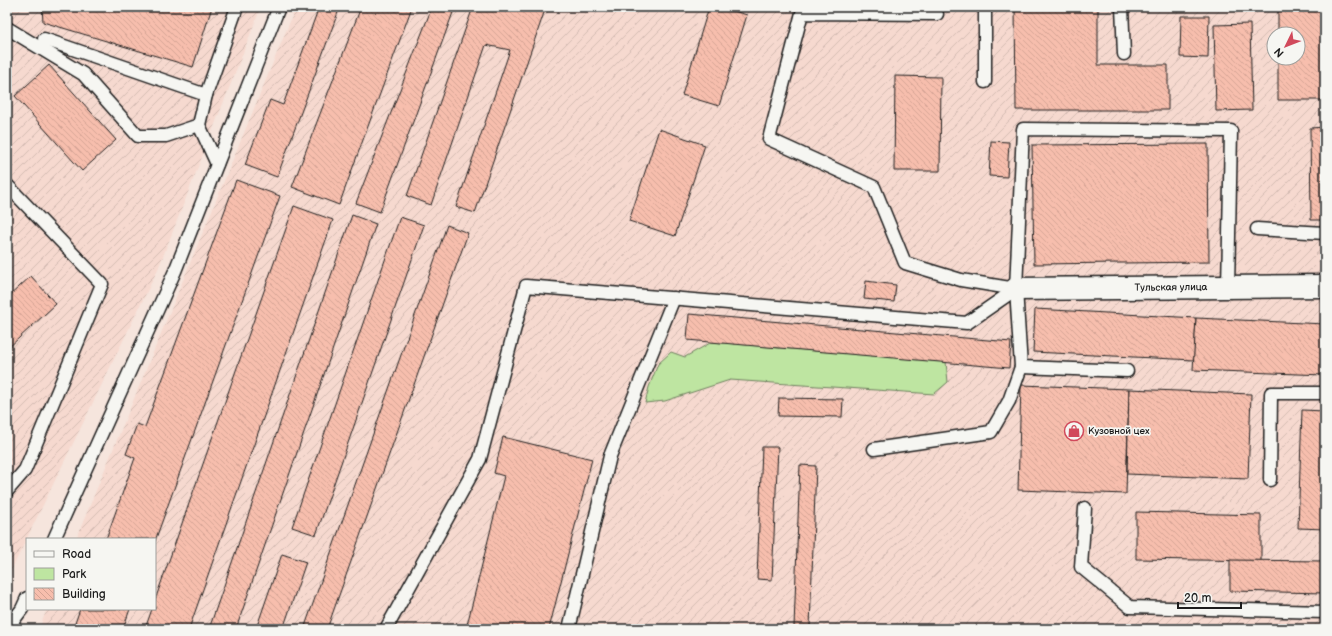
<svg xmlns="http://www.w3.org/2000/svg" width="1332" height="636" font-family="'Balsamiq Sans',sans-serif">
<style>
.industrial{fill:url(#industrial-furrows);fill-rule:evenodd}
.green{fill:#bee5a1;stroke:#6d805e}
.building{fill:url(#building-back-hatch);stroke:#1c1c1c}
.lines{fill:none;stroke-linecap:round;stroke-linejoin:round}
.lane-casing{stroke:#1c1c1c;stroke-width:15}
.street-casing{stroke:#1c1c1c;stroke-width:25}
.lane{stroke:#f6f6f2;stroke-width:12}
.street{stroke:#f6f6f2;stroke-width:22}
.labels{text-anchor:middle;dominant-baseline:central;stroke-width:3.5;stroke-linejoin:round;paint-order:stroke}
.street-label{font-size:10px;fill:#1c1c1c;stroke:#f6f6f2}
.poi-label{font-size:10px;fill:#1c1c1c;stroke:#f6f6f2;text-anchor:start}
</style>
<defs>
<pattern id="industrial-furrows" width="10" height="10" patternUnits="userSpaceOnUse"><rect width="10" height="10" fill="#f6d9cf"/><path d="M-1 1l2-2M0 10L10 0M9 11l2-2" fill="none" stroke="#d2bab1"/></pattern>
<pattern id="building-back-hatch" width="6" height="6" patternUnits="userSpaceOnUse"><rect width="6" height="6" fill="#f7bead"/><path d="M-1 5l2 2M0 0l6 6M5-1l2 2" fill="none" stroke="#d3a394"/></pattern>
</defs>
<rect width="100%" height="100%" fill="#f6e5dd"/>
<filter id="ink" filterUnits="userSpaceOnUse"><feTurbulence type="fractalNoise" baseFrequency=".025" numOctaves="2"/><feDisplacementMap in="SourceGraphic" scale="8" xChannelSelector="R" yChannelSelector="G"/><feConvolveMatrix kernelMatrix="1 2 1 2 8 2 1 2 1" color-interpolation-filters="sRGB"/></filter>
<g filter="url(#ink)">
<g class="industrial">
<polygon points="7,7 261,7 158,269 7,579"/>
<path d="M296 7H1325V629H39L47 609H155V539H76ZM1274 34H1298V58H1274Z"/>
</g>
<polygon class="green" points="712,342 946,362 948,382 934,394 730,380 665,401 645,403 649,387 658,364 671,352 685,357"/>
<g class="building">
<polygon points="7,7 42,7 42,8 7,9"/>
<polygon points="42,7 212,7 193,67 43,22"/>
<polygon points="319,7 340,7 277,177 245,165 270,100 283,105"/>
<polygon points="361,7 412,7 339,205 292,187"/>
<polygon points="432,7 455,7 380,212 356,203"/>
<polygon points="473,7 509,7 524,10 525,7 546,7 475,213 456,207 510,50 486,45 431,205 407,196"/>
<polygon points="709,7 721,7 747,15 719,106 682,95"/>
<polygon points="1015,7 1098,7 1098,65 1168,65 1168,110 1016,110"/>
<polygon points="1278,7 1325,7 1325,100 1278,100 1278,58 1298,58 1298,34 1278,34"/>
<polygon points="1181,16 1209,16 1208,58 1180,57"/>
<polygon points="1250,24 1252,110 1216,111 1214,25"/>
<polygon points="49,65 116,140 82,171 15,96"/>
<polygon points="895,76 941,77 940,171 894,171"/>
<polygon points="1325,127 1325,220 1311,220 1310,128"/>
<polygon points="659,129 705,145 675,236 629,221"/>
<polygon points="991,141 1009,142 1007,177 989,176"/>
<polygon points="1208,144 1209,262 1034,264 1032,145"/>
<polygon points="236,180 280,196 155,541 155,539 106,539 135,458 126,454 137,424 145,427"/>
<polygon points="294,206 333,220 189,629 145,629 152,609 155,609 155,600"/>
<polygon points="352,215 376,224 236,629 209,629"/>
<polygon points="400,217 424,225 316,535 292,527"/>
<polygon points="447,225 468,233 327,629 304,629"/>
<polygon points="31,276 56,304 7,349 7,298"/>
<polygon points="866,281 896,285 894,302 864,299"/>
<polygon points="1035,309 1196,318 1194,360 1033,352"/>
<polygon points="689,314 1011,342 1009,368 687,340"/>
<polygon points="1196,318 1325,324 1324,375 1193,370"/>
<polygon points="1021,385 1129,389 1126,494 1018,490"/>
<polygon points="1129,389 1251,394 1248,479 1127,474"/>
<polygon points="779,398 843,399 842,417 778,416"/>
<polygon points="1302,410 1325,411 1325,529 1298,528"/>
<polygon points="503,437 592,459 549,629 466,629 504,476 494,473"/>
<polygon points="762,447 778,447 772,580 757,579"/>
<polygon points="800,465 816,466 810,627 794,627"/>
<polygon points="1136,512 1261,515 1261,561 1136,559"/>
<polygon points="282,554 306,562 283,629 256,629"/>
<polygon points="1230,560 1325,561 1325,593 1230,591"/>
<polygon points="80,609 130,609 123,629 73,629"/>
</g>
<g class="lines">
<g class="lane-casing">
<g id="lane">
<polyline points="985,7 985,82"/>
<polyline points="1122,7 1124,54"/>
<polyline points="937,14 802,13 769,139 874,187 905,263 961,280 1016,289"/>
<polyline points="7,28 83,74 138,136 166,136 199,125"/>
<polyline points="44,39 206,95"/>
<polyline points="217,164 199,125 206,95 237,7"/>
<polyline points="7,185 102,284 25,470 7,491"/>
<polyline points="1257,229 1325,233"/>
<polyline points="1021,367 1127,371"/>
<polyline points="874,449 991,432 1009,401 1021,367 1016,289 1023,129 1231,131 1228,288"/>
<polyline points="1270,480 1271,393 1325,393"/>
<polyline points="1085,508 1081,567 1130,607 1325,612"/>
<polyline points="54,539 175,271 279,7"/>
<polyline points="7,629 22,609 27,598"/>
<polyline points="386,629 480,459 526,286 967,323 1016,289"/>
<polyline points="569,629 610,456 674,298"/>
</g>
</g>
<g class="street-casing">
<g id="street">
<path id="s1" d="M1016 289 1325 286"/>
</g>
</g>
<use href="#lane" class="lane"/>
<use href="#street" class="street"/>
</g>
</g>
<defs>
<g id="shop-ring" transform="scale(1)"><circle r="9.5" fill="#f6f6f2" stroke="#d1495b" stroke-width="1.5"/><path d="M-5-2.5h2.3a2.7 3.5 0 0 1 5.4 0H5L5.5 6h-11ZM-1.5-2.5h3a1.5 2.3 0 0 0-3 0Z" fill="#d1495b"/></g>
</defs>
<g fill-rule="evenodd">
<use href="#shop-ring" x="1074" y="431"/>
</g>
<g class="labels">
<g class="street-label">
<text stroke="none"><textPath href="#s1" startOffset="155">Тульская улица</textPath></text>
</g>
<g class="poi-label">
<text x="1088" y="431">Кузовной цех</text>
</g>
</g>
<rect width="1332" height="636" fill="none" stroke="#f6f6f2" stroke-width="24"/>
<rect x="12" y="12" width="1308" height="612" fill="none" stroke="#1c1c1c" stroke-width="1.5" filter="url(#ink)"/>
<rect x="26" y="538" width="130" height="72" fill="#f6f6f2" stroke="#9f9f9c"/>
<rect x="34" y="551" width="20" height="6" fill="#f6f6f2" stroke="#9f9f9c"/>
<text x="62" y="558" font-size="12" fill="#1c1c1c">Road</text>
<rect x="34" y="568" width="20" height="12" fill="#bee5a1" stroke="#9f9f9c"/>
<text x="62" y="578" font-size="12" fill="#1c1c1c">Park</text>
<rect x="34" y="588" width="20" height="12" fill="url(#building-back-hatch)" stroke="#9f9f9c"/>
<text x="62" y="598" font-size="12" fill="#1c1c1c">Building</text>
<g transform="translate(1286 46) rotate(227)"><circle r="19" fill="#f6f6f2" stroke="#9f9f9c"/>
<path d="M0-3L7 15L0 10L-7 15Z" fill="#d1495b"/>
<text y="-6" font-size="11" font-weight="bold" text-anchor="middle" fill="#1c1c1c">N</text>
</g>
<path d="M1178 602v6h63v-6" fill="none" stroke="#1c1c1c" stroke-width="2"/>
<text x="1184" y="602" font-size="12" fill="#1c1c1c" stroke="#f6f6f2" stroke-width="3" paint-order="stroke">20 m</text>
</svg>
